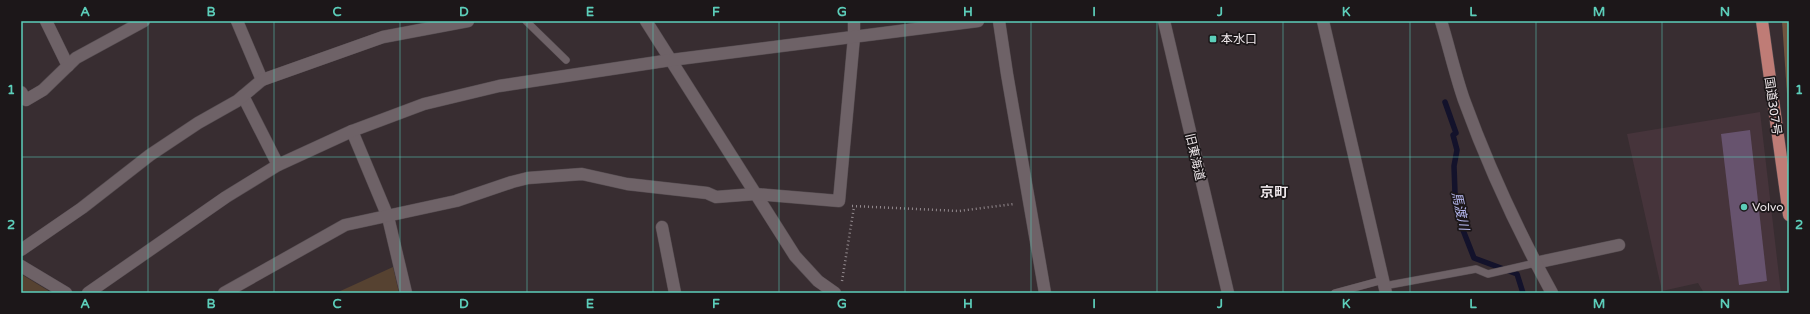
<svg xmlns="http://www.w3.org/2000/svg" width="1810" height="314" font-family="'Varela Round','Noto Sans JP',sans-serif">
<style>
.built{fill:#46343b}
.green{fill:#564231}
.forest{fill:#70553f}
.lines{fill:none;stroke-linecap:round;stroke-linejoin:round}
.stream{stroke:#13122b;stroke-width:5.5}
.building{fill:#67536e}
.service-casing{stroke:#554c50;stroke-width:8}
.minor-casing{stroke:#554c50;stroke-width:13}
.tertiary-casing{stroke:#554c50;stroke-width:13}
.trunk-casing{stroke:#554c50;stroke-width:13}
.path{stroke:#948b8f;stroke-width:2.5;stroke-dasharray:1 3;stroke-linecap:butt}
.service{stroke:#6e6267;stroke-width:7}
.minor{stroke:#6e6267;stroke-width:12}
.tertiary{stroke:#6e6267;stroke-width:12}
.trunk{stroke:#bf7c76;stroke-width:12}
.grid{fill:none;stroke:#5cceba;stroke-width:1;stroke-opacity:0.55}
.poi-dot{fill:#5cceba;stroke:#1c1719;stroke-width:1.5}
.labels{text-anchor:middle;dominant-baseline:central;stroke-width:3.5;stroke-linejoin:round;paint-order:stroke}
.poi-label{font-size:12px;fill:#efe8eb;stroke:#1c1719;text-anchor:start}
.street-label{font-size:12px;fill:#efe8eb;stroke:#1c1719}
.water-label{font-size:13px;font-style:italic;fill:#b8baf2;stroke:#1c1719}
.quarter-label{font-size:14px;font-weight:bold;fill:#efe8eb;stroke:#1c1719}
.neatline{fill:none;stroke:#5cceba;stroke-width:1.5}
.grid-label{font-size:13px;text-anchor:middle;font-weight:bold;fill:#5cceba}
</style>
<rect width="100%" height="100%" fill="#382d31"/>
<polygon class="built" points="1760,112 1781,293 1704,293 1698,283 1662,291 1627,134"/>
<g class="green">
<polygon points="393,267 399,293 336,293"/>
<polygon points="21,274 52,293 21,293"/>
</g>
<polygon class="forest" points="1782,21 1789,21 1789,123"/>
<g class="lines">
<polyline class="stream" points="1445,102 1456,133 1453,135 1457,150 1454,166 1455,193 1463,230 1474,258 1517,274 1523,293"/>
</g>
<polygon class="building" points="1750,130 1767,281 1739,285 1721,134"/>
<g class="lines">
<g class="service-casing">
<g id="service">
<polyline points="526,21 566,60"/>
<polyline points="1384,286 1476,269 1488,274 1535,263"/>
<polyline points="1335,293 1383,280"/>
</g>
</g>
<g class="minor-casing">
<g id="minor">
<polyline points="46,21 68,66"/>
<polyline points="237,21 262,80"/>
<polyline points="646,21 795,256 818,281 835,293"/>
<polyline points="999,21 1007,74 1045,293"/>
<polyline points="1164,21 1228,293"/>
<polyline points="1323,21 1386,293"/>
<polyline points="21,92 26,100 43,90 76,58 144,21"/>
<polyline points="243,96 278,165"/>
<polyline points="352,131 388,217 406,293"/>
<polyline points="662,227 675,293"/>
<polyline points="21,250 82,208 150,155 198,123 237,101 262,80 383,37 468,21"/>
<polyline points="1535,263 1619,245"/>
<polyline points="21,266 66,293"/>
<polyline points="224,293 345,225 456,201 512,182 528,178 582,174 627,184 707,193 716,197 755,194 839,201 854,37 854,21"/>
</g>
</g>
<g class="tertiary-casing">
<g id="tertiary">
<path d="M1441 21C1449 47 1455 74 1464 100 1488 166 1518 231 1552 293"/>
<polyline points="88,293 226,197 278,165 352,131 424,104 499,86 671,60 978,21"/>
</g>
</g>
<g class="trunk-casing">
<polyline id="trunk" points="1762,21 1789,215"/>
</g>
<g class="path">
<polyline points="852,206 959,211 1014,204"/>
<polyline points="842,281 854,207"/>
</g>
<use href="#service" class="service"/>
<use href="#minor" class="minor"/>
<use href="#tertiary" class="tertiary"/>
<use href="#trunk" class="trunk"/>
</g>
<path class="grid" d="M148 21V293M274 21V293M400 21V293M527 21V293M653 21V293M779 21V293M905 21V293M1031 21V293M1157 21V293M1283 21V293M1410 21V293M1536 21V293M1662 21V293M21 157H1789"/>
<g class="poi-dot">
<rect x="1209" y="35" width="8" height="8" rx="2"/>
<circle cx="1744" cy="207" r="4"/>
</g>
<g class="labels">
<g class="poi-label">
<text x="1221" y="39">本水口</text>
<text x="1752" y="207">Volvo</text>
</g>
<g class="street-label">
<text transform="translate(1773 106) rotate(82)">国道307号</text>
<text transform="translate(1195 157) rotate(77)">旧東海道</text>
</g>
<g class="water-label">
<text transform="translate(1460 211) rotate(78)">馬渡川</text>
</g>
<g class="quarter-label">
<text x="1274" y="192">京町</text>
</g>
</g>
<rect width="1810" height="314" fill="none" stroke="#1c1719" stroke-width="44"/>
<rect x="22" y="22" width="1766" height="270" class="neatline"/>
<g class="grid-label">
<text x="85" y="16">A</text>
<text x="211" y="16">B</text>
<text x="337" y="16">C</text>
<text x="464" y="16">D</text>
<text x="590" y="16">E</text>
<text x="716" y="16">F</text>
<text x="842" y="16">G</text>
<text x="968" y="16">H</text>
<text x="1094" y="16">I</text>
<text x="1220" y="16">J</text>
<text x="1346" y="16">K</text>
<text x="1473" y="16">L</text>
<text x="1599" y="16">M</text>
<text x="1725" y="16">N</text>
<text x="11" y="94">1</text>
<text x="1799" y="94">1</text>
<text x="11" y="229">2</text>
<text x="1799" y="229">2</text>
<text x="85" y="308">A</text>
<text x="211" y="308">B</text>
<text x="337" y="308">C</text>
<text x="464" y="308">D</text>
<text x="590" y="308">E</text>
<text x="716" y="308">F</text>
<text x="842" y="308">G</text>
<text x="968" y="308">H</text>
<text x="1094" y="308">I</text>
<text x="1220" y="308">J</text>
<text x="1346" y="308">K</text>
<text x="1473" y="308">L</text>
<text x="1599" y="308">M</text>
<text x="1725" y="308">N</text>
</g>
</svg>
